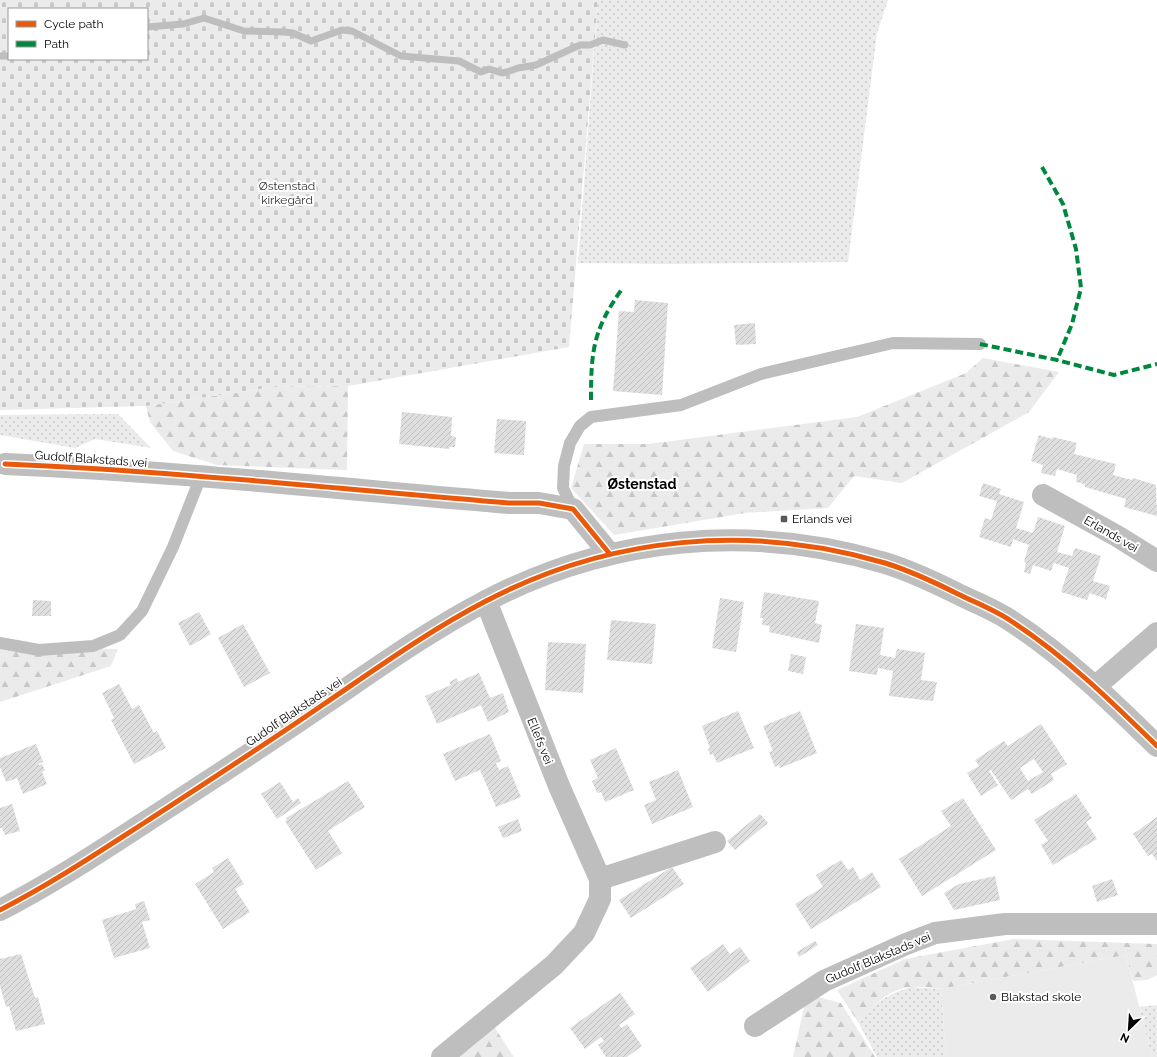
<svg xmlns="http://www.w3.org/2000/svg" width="1157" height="1057" font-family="Raleway,sans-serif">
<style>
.grass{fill:url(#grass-dots)}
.forest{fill:url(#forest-firs)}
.cemetery{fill:url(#cemetery-stones);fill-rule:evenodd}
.pitch{fill:#ebebeb}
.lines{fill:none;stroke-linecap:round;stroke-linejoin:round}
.stream{stroke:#bebebe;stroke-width:7}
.building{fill:url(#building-hatch);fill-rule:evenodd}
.service{stroke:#bebebe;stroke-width:12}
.minor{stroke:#bebebe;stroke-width:22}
.tertiary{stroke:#bebebe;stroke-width:22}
.quiet{stroke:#00873e;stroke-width:4;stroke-dasharray:8 4;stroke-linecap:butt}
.cycleway-casing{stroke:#fff;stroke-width:8}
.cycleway{stroke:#e8590c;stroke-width:5}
.poi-dot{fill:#595959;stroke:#fff;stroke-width:1.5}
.labels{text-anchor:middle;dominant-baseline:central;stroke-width:4;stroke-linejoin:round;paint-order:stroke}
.park-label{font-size:12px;fill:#323232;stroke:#fff}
.street-label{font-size:12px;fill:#000;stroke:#fff}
.poi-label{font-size:12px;fill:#000;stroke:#fff;text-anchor:start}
.quarter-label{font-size:14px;font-weight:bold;fill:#000;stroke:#fff}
</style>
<defs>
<pattern id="grass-dots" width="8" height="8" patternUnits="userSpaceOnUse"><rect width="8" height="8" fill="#ebebeb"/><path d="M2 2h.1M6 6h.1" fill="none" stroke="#c8c8c8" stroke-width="1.8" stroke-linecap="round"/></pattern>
<pattern id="forest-firs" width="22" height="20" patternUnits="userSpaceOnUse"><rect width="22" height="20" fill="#ebebeb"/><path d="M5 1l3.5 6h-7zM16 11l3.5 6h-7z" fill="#c8c8c8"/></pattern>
<pattern id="cemetery-stones" width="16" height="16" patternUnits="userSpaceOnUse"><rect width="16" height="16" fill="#ebebeb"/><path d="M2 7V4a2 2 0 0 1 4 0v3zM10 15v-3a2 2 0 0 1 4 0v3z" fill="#c8c8c8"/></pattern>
<pattern id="building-hatch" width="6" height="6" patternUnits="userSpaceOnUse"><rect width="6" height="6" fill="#dfdfdf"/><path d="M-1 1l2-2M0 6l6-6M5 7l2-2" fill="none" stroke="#bebebe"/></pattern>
</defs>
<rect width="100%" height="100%" fill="#fff"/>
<g class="grass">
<polygon points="598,0 888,0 877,33 848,262 667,264 578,263"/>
<polygon points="118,414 151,448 95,439 75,448 0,435 0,415"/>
<path d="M911 987 941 989 946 1057H877L858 1022C875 1002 886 995 911 987Z"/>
<polygon points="1157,1005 1157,1057 1152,1057 1139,1007"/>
</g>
<g class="forest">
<polygon points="983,358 1059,372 1029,412 902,483 854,476 828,508 745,513 614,535 571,488 584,444 648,444 857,417 966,373"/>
<polygon points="348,386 347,470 217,465 173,451 150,422 146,406 273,387"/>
<polygon points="0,646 118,649 111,666 0,702"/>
<path d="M1014 939 1157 944V975L1147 980 1133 981 1126 955 941 989C932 988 922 986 912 987 890 988 872 1006 858 1022L837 990 905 959Z"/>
<polygon points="807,994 841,1003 875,1057 793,1057"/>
<polygon points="489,1019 514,1057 442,1057"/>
</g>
<path class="cemetery" d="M0 0H598L569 347 348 386 273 387 146 406 0 410ZM9 9H147V59H9Z"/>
<polygon class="pitch" points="1126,955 1152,1057 946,1057 941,989"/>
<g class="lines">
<g class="stream">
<polyline points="147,27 183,24 204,18 244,31 284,32 293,33 311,41 342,30 352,31 401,56 459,61 481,72 489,69 502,73 507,72 518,68 536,65 580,45 590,45 603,40 625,45"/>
<polyline points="0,56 9,56"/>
</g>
</g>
<g class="building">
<polygon points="635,300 668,303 662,395 613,391 619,311 634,312"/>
<polygon points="755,323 756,344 736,345 734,325"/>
<polygon points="402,412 452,417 451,436 456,437 455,447 450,447 449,449 399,444"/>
<polygon points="497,419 526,421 524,455 494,453"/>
<polygon points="1039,435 1052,439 1053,437 1077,443 1074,454 1116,464 1113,475 1132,480 1133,478 1156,485 1157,516 1124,507 1126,499 1085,487 1085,484 1076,482 1077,475 1057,469 1055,476 1041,473 1043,465 1031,461"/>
<polygon points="983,483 1001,489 999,494 1024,502 1016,528 1033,533 1038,517 1065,526 1057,552 1072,556 1075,548 1101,556 1093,581 1110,586 1106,599 1090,593 1087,600 1061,592 1069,568 1054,563 1051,571 1033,565 1030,574 1024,572 1026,563 1024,562 1029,545 1013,539 1011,547 979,537 985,518 991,520 997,501 979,496"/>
<polygon points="764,592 819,601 815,623 822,625 819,643 769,632 770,626 762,625 763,618 760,618"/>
<polygon points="720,598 744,602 736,652 712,648"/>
<polygon points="33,600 51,601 51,616 32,616"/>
<polygon points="199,612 211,634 190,646 178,623"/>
<polygon points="611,620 656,624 652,664 607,660"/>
<polygon points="243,624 270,673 244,687 218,638"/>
<polygon points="856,624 884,628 880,655 895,658 897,649 925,653 921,680 937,682 933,701 889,696 893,671 878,668 877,675 849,671"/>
<polygon points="548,642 586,644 583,693 545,690"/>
<polygon points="791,654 806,657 803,674 788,671"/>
<polygon points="479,673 490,698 503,693 509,712 488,722 481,705 437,724 425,696 451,685 449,682 457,678 458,682"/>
<polygon points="119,684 132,709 139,705 154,733 157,731 166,748 134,764 111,720 114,718 102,693"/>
<polygon points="738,711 754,748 717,763 713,754 710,755 708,749 710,748 702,726"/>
<polygon points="800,711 817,753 780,768 779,765 775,767 769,752 773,751 763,726"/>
<path d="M1041 724 1067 764 1051 774 1054 780 1032 794 1028 789 1011 800 991 770 989 771 998 785 981 796 967 773 979 766 975 760 1004 741 1008 746ZM1034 759 1043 772 1028 781 1020 768Z"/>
<polygon points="490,734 501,761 496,763 499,770 508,766 521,797 496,807 480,770 455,781 443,754"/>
<polygon points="36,744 43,762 38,764 39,765 42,764 45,770 42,772 47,784 23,794 17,778 6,782 0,767 0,758"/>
<polygon points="616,748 634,790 605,802 601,792 597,793 592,781 598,778 590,760"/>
<polygon points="678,770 693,807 652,824 644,805 656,800 649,782"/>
<polygon points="348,781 365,807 328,831 342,853 316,870 285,821 287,820 286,818"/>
<polygon points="280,782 293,802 298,798 301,803 277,819 261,794"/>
<polygon points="1076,794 1092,818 1086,822 1097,839 1053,865 1041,845 1048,841 1034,820"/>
<polygon points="963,798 996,850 922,896 899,859 951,826 941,811"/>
<polygon points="12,804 20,831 5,835 2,828 0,828 0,808"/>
<polygon points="760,814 768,823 735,850 727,841"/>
<polygon points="1157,817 1157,861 1152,854 1148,856 1133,834"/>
<polygon points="518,819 522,831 503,838 498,827"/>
<polygon points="228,858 244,884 235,889 250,912 223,929 195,884 214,872 212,868"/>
<polygon points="841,860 848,870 853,867 860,880 872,872 881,887 811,929 795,904 823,887 816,875"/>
<polygon points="672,867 684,884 631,918 619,900"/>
<polygon points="995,876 1000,900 954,910 944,893 959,884"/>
<polygon points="1112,879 1118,895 1097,902 1092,886"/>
<polygon points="144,901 150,920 142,922 150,948 114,958 102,920 136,909 135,904"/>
<polygon points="815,941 818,945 799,957 797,952"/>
<polygon points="723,944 730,954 740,947 750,961 708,992 690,968"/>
<polygon points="21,954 35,998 38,997 45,1024 16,1031 9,1006 6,1007 0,986 0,959"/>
<polygon points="620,993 635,1014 619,1025 622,1028 627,1024 642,1046 627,1057 606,1057 598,1045 604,1041 601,1037 585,1049 570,1028"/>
</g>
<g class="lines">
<g class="service">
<polyline points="573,509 563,488 564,466 570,443 580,426 591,417 681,405 761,374 893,343 980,344"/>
<polyline points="0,643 39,650 93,646 120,635 142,611 173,547 201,476"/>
</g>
<g class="minor">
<path d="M5 464C173 471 341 489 509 503H539L573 509 609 553"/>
<polyline points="1043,495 1117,536 1157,561"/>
<polyline points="1096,686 1157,633"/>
<polyline points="600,879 715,842"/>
<polyline points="755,1026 824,981 906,944 935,933 1005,924 1157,924"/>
<polyline points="442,1057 554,965 584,933 600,899 600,879 559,786 486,601"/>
</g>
<path class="tertiary" d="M0 910C51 884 99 852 147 821 207 782 266 744 324 704 377 668 430 630 486 601 610 536 751 523 885 563 911 571 934 582 958 594 976 603 995 610 1011 621 1065 656 1111 701 1157 746"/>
<g class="quiet">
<polyline points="1042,167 1063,204 1076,249 1081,288 1072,324 1057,360"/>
<polyline points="980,344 1057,360 1114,375 1157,364"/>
<path d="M591 400C591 351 593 330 622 289"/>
</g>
<g class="cycleway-casing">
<g id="cycleway">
<path d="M5 464C173 471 341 489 509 503H539L573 509 609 553"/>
<path d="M0 910C51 884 99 852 147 821 207 782 266 744 324 704 377 668 430 630 486 601 610 536 751 523 885 563 911 571 934 582 958 594 976 603 995 610 1011 621 1065 656 1111 701 1157 746"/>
</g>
</g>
<use href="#cycleway" class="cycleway"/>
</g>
<g class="poi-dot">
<rect x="780" y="515" width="8" height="8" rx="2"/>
<circle cx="993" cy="997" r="4"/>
</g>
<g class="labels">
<g class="park-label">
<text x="287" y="186">Østenstad<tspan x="287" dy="14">kirkegård</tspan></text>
</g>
<g class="street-label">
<text transform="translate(91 459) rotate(4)">Gudolf Blakstads vei</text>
<text transform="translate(1111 534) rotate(30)">Erlands vei</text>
<text transform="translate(294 712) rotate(-34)">Gudolf Blakstads vei</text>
<text transform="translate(540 741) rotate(68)">Ellefs vei</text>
<text transform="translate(878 958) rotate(-23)">Gudolf Blakstads vei</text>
</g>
<g class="poi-label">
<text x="792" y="519">Erlands vei</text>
<text x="1001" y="997">Blakstad skole</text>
</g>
<g class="quarter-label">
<text x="642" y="484">Østenstad</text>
</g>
</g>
<rect x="8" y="8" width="140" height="52" fill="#ffffff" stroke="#999999"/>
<rect x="16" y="21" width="20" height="6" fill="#e8590c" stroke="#999999"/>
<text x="44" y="28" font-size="12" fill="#000000">Cycle path</text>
<rect x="16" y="41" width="20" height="6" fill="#00873e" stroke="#999999"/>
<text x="44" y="48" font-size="12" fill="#000000">Path</text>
<g transform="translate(1129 1029) rotate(205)" stroke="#ffffff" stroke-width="3" paint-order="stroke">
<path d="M0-3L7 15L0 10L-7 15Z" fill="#000000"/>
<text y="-6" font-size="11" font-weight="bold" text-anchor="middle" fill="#000000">N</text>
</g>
</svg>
